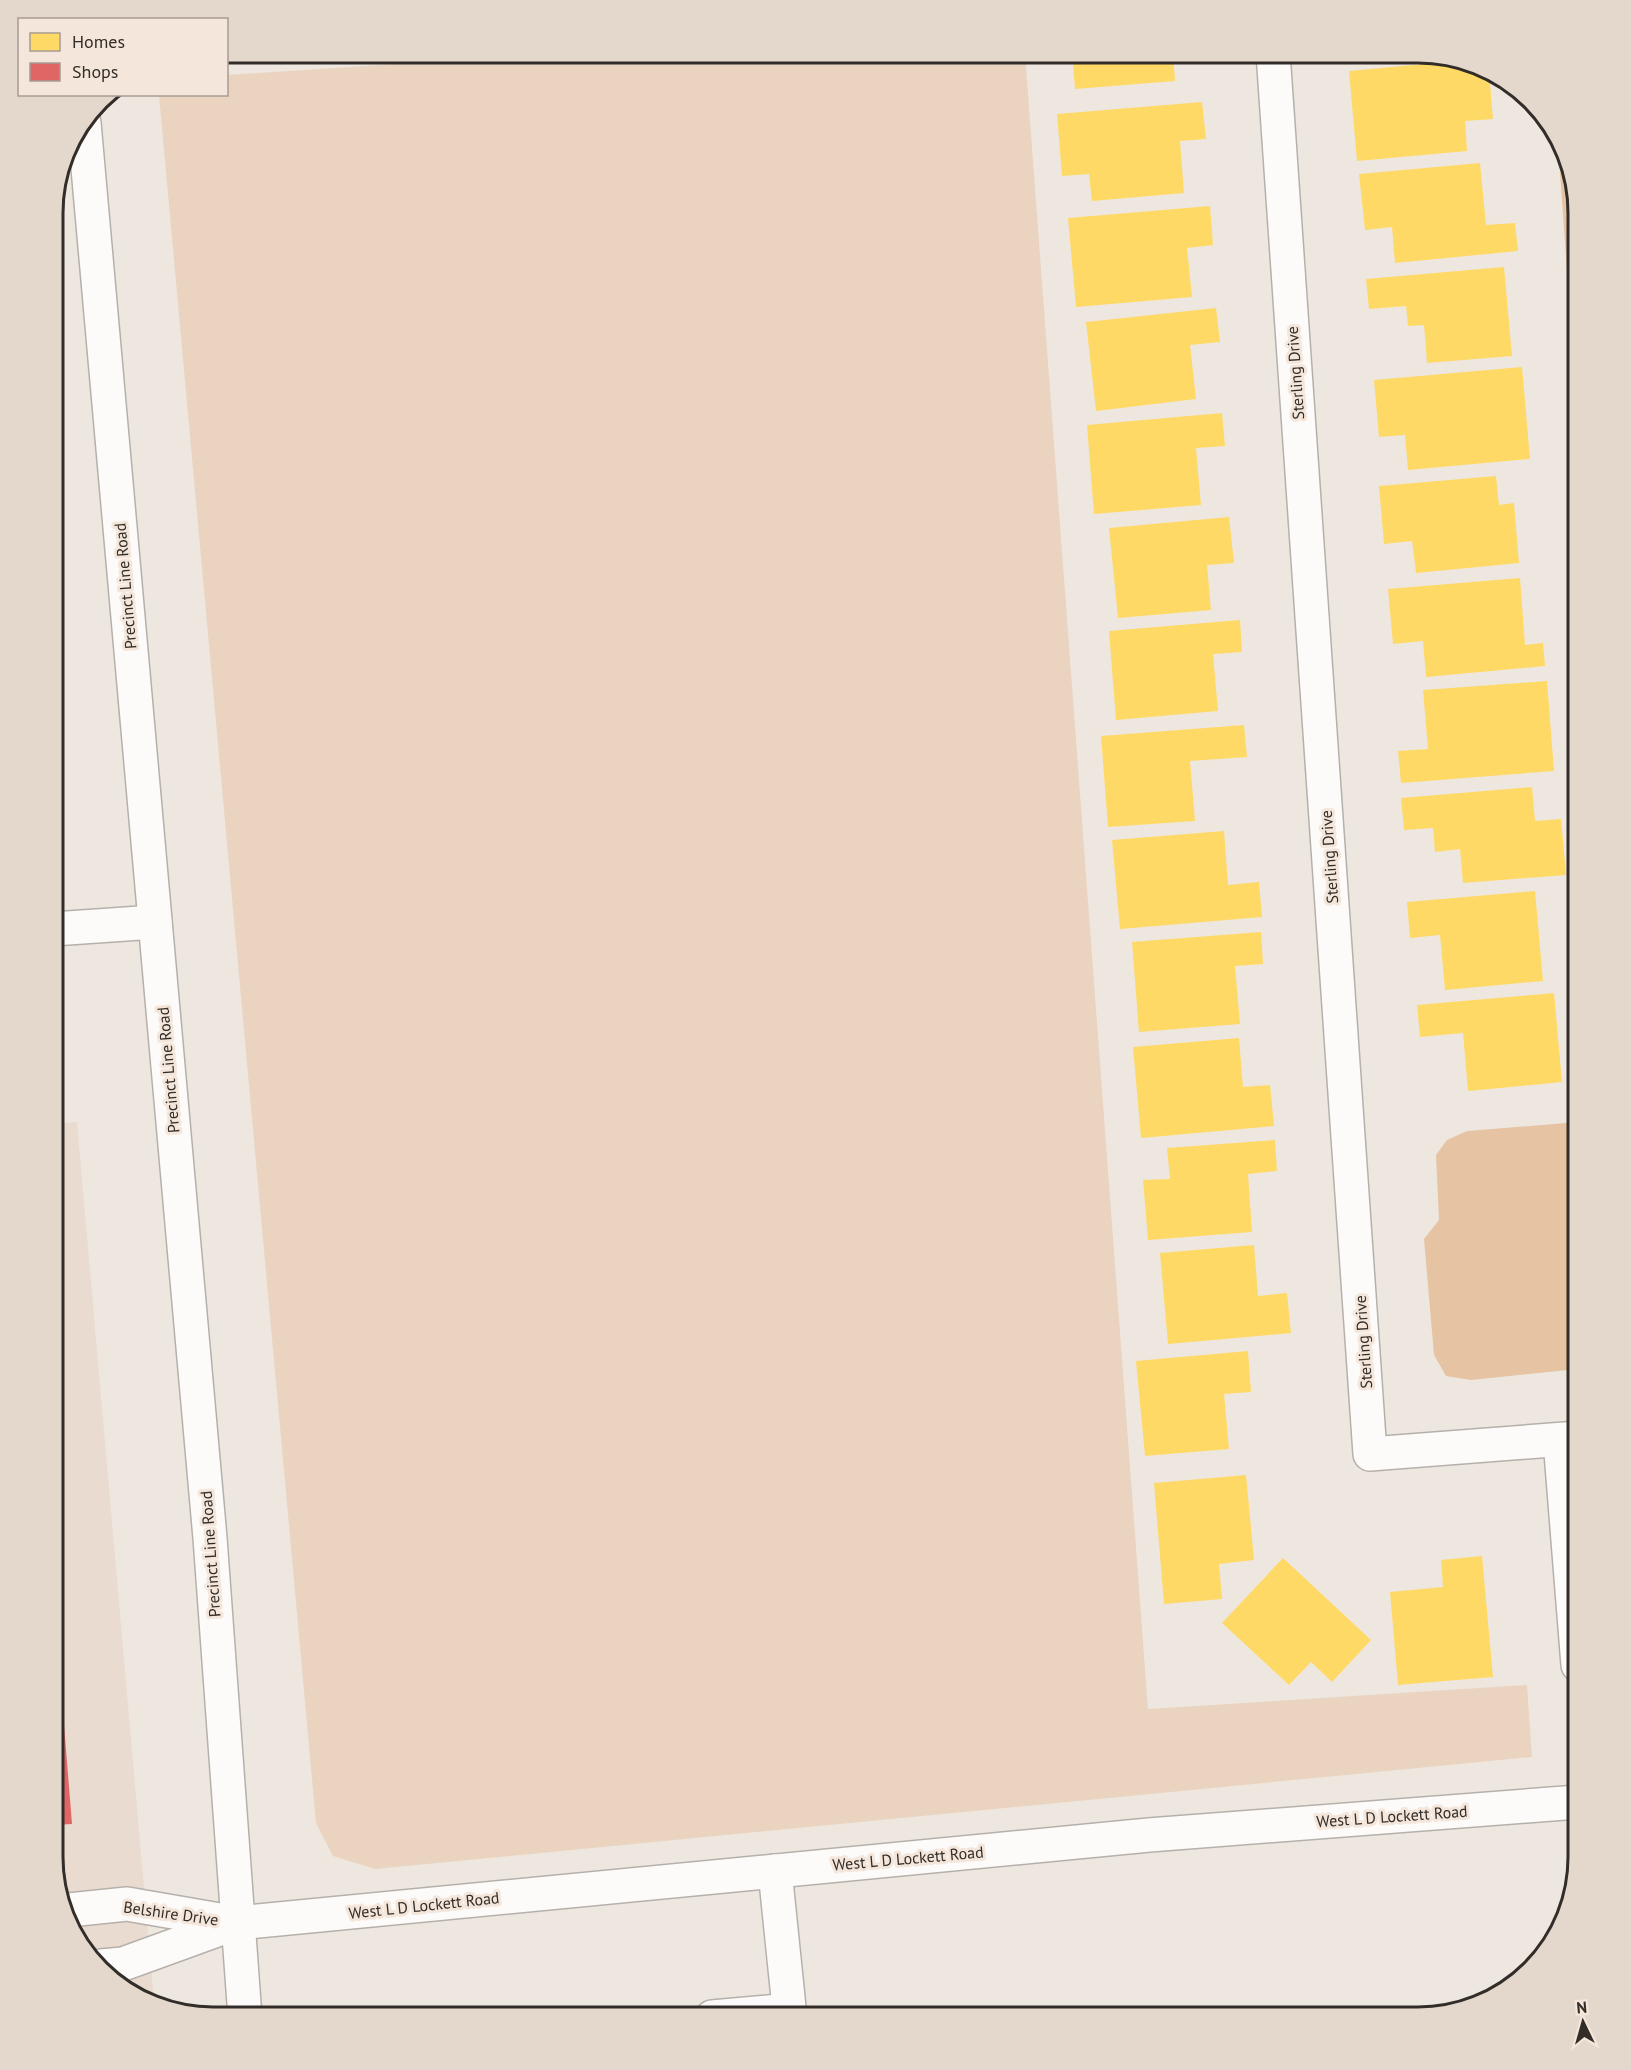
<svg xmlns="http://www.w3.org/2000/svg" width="1631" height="2070" font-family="'PT Sans',sans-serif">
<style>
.built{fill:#e9dbcf}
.green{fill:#ead4c0}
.water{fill:#e6c3a2}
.homes{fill:#ffd966}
.shops{fill:#e06666}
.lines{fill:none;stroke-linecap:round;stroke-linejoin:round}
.minor-casing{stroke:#b6b0ab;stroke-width:36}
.major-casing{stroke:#b6b0ab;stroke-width:36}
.minor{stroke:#fcfbfa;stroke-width:33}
.major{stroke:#fcfbfa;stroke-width:33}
.labels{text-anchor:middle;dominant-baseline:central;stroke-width:6;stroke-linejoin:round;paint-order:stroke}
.street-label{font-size:16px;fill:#322d28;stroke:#f4e6da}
.rim{fill:none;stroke:#322d28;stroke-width:3}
</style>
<rect width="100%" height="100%" fill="#eee7e0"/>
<polygon class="built" points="77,1122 154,2002 133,1996 79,1946 53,1857 53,1124"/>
<polygon class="green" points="564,53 1025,53 1148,1709 1527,1685 1532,1757 375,1869 333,1856 316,1823 159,95 226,94 227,75"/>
<g class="water">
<polygon points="1558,145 1578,214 1578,425"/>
<polygon points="1578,1122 1578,1369 1471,1380 1446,1376 1434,1355 1424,1239 1439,1220 1436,1155 1447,1140 1467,1131"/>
</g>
<g class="homes">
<polygon points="1072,53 1173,53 1175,81 1075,89"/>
<polygon points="1456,61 1489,71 1493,119 1465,121 1467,151 1357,161 1349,71"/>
<polygon points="1202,102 1206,139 1180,141 1184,193 1092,201 1089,174 1062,176 1057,114"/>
<polygon points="1480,163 1486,225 1515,223 1518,251 1395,263 1392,227 1365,230 1359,174"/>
<polygon points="1210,206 1213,245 1187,248 1192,297 1076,307 1068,218"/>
<polygon points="1504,267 1512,356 1427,363 1424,325 1408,326 1406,306 1369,309 1366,279"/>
<polygon points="1216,308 1220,342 1190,345 1196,399 1096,411 1086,322"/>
<polygon points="1522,367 1530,459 1408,470 1405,435 1379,437 1374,380"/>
<polygon points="1222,413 1225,446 1196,448 1201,505 1094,514 1087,425"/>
<polygon points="1496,476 1499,505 1514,503 1519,563 1416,573 1412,541 1384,544 1379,486"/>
<polygon points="1229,517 1234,563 1207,565 1211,610 1118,618 1109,528"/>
<polygon points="1520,578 1525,645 1543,643 1545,666 1426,677 1423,641 1393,644 1388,589"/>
<polygon points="1240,620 1242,652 1213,654 1218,711 1116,720 1109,631"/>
<polygon points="1547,681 1554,771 1401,783 1398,751 1428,749 1423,690"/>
<polygon points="1244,725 1247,757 1190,761 1195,821 1108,827 1101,736"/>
<polygon points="1532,787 1535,821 1561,819 1566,875 1463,883 1460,849 1435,852 1433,828 1404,830 1401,798"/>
<polygon points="1224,831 1228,885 1259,882 1262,917 1120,929 1112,840"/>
<polygon points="1535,891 1543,981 1445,990 1440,935 1410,938 1407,902"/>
<polygon points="1261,932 1263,964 1235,966 1240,1024 1139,1032 1132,942"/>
<polygon points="1554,993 1562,1082 1468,1091 1463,1033 1420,1037 1417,1005"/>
<polygon points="1239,1038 1243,1087 1270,1085 1274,1126 1141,1138 1133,1047"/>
<polygon points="1275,1140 1277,1171 1248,1174 1252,1232 1148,1240 1143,1180 1170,1179 1167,1148"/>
<polygon points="1254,1245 1258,1296 1287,1293 1291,1333 1168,1344 1160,1253"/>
<polygon points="1248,1351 1251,1392 1224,1394 1229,1449 1145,1456 1136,1361"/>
<polygon points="1246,1475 1254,1560 1219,1564 1222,1599 1164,1604 1154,1483"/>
<polygon points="1482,1556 1493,1677 1398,1685 1390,1592 1443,1587 1441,1560"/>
<polygon points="1283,1558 1371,1640 1332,1682 1311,1662 1289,1685 1222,1623"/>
</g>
<g class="shops">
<polygon points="53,1592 54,1592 61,1671 53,1672"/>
<polygon points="62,1700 72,1824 53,1825 53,1701"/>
</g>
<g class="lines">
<g class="minor-casing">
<g id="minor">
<polyline points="1273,53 1370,1454 1578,1438"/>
<polyline points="53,929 155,922"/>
<polyline points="1560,1440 1578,1665"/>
<polyline points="775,1871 790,2017"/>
<polyline points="69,1910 127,1904 237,1923"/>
<polyline points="101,1966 123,1964 236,1923"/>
<polyline points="712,2017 789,2010"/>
</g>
</g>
<g class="major-casing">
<g id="major">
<polyline points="84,123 210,1538 245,2017"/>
<polyline points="237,1923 1149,1835 1578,1802"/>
</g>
</g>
<use href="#minor" class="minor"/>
<use href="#major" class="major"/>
</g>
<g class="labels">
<g class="street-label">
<text transform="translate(1295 373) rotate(-94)">Sterling Drive</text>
<text transform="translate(125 586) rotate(-95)">Precinct Line Road</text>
<text transform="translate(1329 857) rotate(-94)">Sterling Drive</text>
<text transform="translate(168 1070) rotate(-95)">Precinct Line Road</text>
<text transform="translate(1363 1342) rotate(-94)">Sterling Drive</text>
<text transform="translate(210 1554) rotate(-94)">Precinct Line Road</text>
<text transform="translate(1392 1816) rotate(-4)">West L D Lockett Road</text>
<text transform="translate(908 1858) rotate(-5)">West L D Lockett Road</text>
<text transform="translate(424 1905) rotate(-6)">West L D Lockett Road</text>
<text transform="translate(171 1913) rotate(8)">Belshire Drive</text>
</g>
</g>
<path d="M0 0H1631V2070H0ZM213 63H1418A150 150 0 0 1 1568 213V1857A150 150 0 0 1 1418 2007H213A150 150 0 0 1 63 1857V213A150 150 0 0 1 213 63Z" fill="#e4d7cc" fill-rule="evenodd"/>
<path class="rim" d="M213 63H1418A150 150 0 0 1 1568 213V1857A150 150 0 0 1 1418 2007H213A150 150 0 0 1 63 1857V213A150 150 0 0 1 213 63Z"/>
<rect x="18" y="18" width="210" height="78" fill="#f4e6da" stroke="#a69c93" stroke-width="1.5"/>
<rect x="30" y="33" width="30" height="18" fill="#ffd966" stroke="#a69c93" stroke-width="1.5"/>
<text x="72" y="48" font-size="18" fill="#322d28">Homes</text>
<rect x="30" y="63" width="30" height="18" fill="#e06666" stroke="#a69c93" stroke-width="1.5"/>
<text x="72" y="78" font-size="18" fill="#322d28">Shops</text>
<g transform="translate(1583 2022) rotate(355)" stroke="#f4e6da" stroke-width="4.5" paint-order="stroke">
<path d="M0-4.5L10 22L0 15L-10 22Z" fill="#322d28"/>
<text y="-9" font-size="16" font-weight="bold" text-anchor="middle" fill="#322d28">N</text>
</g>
</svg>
